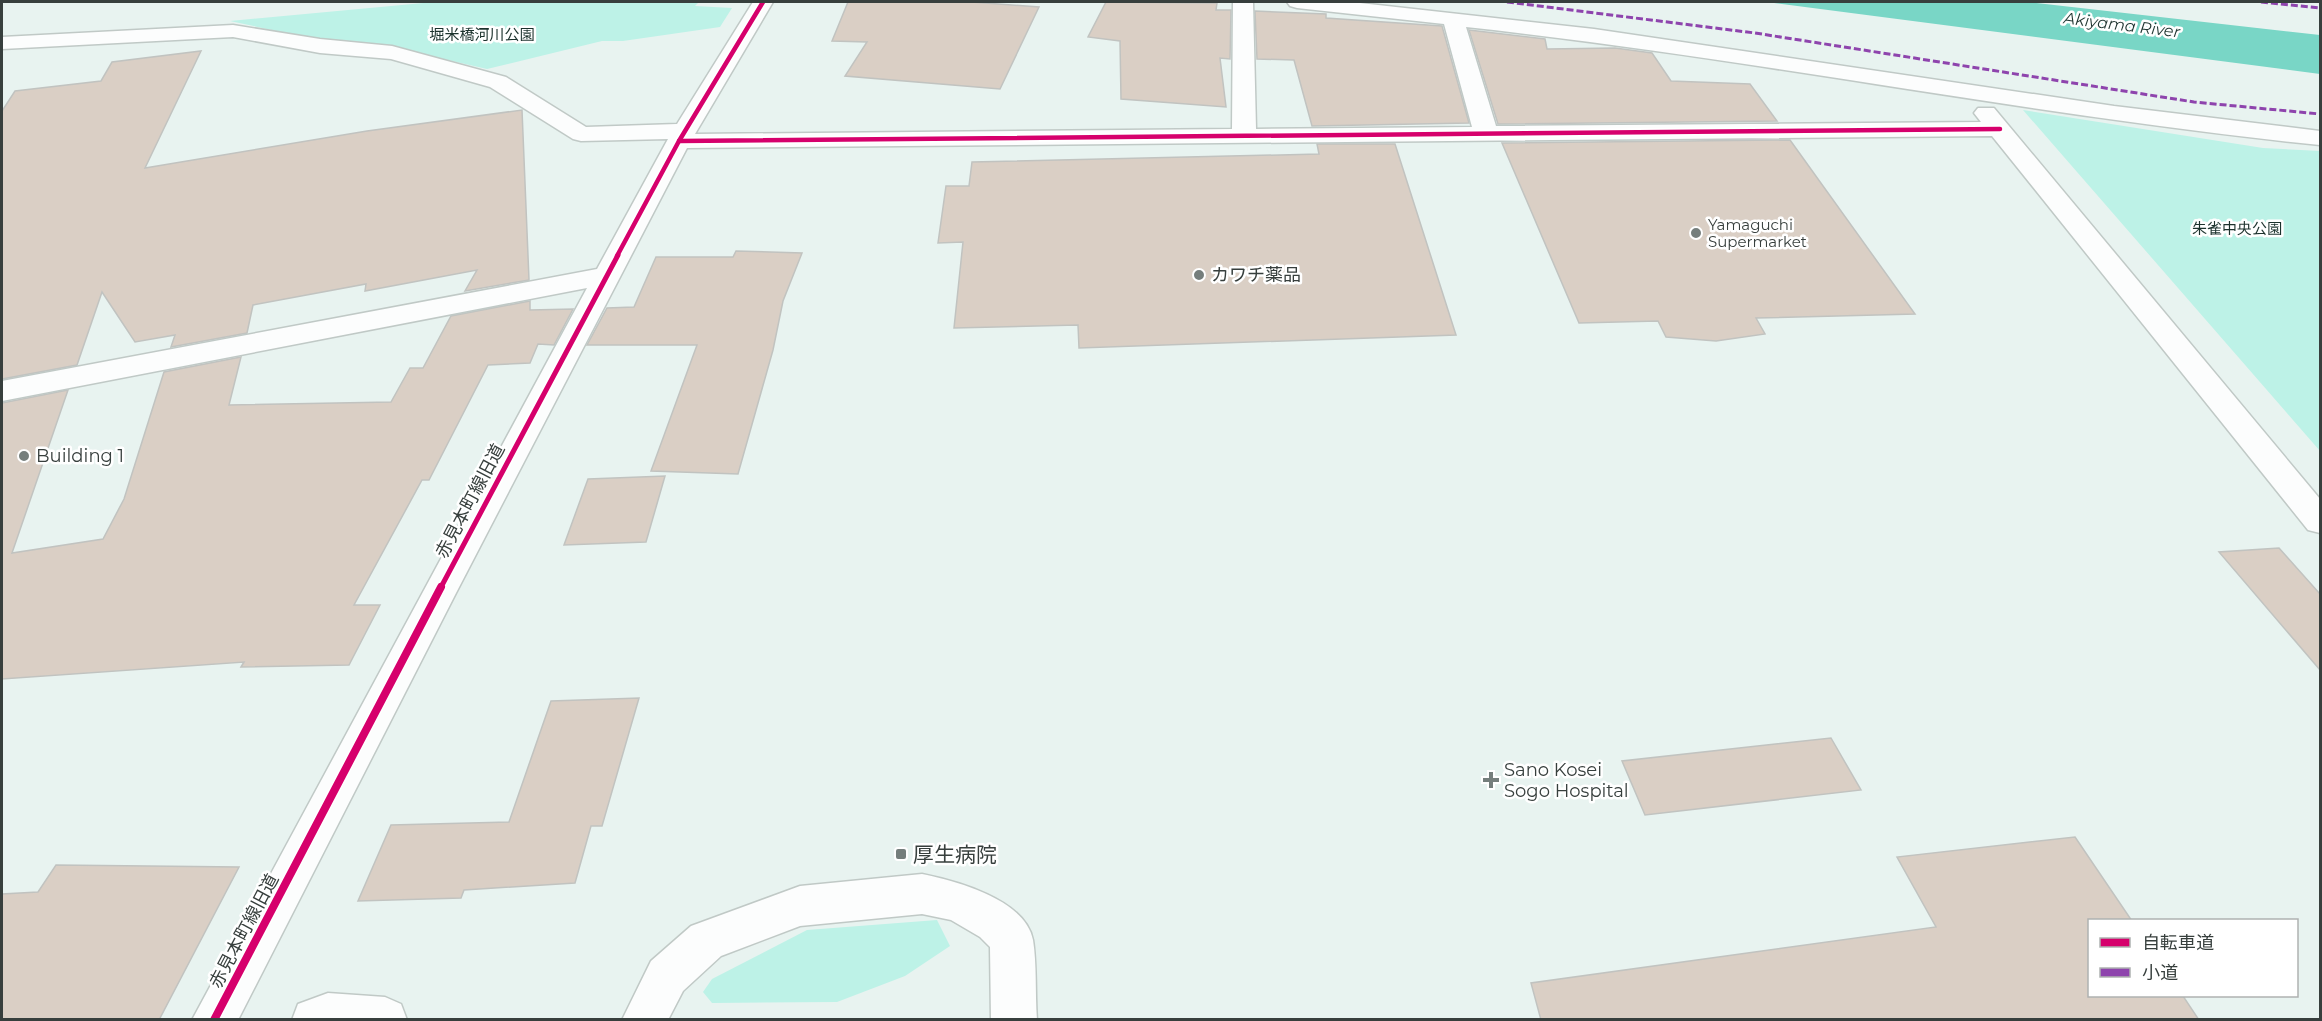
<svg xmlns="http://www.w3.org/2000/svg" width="2322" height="1021" font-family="Montserrat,'Noto Sans JP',sans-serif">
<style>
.green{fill:#bdf2e7}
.water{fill:#79d6c6}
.building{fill:#dacfc5;stroke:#c1c3c0;stroke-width:1.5}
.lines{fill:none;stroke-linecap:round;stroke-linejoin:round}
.minor-casing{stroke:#c0c9c6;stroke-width:3}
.minor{fill:#fcfdfd;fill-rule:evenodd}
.quiet{stroke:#8e44ad;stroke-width:3;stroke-dasharray:7 3;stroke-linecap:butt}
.cycleway-far2-casing{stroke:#fff;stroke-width:8}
.cycleway-far1-casing{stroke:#fff;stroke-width:9}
.cycleway-casing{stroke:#fff;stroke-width:11}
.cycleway-far2{stroke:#d6006c;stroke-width:4.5}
.cycleway-far1{stroke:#d6006c;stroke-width:5}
.cycleway{stroke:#d6006c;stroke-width:8}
.poi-dot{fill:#757e7c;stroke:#fff;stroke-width:2}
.labels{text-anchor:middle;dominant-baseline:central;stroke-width:5;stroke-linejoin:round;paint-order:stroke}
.far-park-label{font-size:15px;fill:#1c322d;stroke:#fff}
.far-poi-label{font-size:15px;fill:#373f3d;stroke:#fff;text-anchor:start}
.far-water-label{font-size:16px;font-style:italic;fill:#1e3430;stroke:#fff}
.poi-label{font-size:18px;fill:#373f3d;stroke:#fff;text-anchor:start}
.street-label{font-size:18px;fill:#373f3d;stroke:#fff}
.near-poi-label{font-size:21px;fill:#373f3d;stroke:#fff;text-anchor:start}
</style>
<rect width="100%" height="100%" fill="#e8f3f0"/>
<g class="green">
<polygon points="434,2 699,2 695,6 732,8 720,27 623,41 602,41 487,69 400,49 337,44 230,21"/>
<polygon points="2023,110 2263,148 2320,151 2320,451"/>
<polygon points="937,920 950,946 905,976 837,1002 712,1003 703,992 712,979 807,930"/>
</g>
<polygon class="water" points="1766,2 2028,2 2320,35 2320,74"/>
<g class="building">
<polygon points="848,2 972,2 1039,7 1000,89 845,76 867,42 832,41"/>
<polygon points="1106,2 1217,3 1216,10 1231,10 1230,59 1220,58 1226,107 1121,99 1120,41 1088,37"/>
<polygon points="1255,11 1326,14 1326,18 1442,26 1469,123 1312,126 1294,60 1257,59"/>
<polygon points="1469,30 1545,39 1547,49 1615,48 1652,53 1671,81 1750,84 1777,121 1498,124"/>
<polygon points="201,51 145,168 367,131 522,110 529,280 465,291 477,270 365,291 366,284 253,305 247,333 171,347 175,335 135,342 102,292 77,365 2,379 2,111 15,91 101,81 112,62"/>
<polygon points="1790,140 1915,314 1756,318 1765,334 1716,341 1666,337 1658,321 1579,323 1502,143"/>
<polygon points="1317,144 1395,144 1456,335 1079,348 1078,325 954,328 963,242 938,243 946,186 969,186 972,162 1319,154"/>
<polygon points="736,251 802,253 783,301 773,350 738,474 651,471 697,345 587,345 607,308 634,307 656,257 733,257"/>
<polygon points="530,301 530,310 573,309 554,345 538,344 530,363 488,365 429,480 422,480 354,605 380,605 349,665 241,667 244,662 2,679 2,403 68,390 12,553 103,539 124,499 164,372 241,357 229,405 391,402 410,368 423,368 451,316"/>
<polygon points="665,476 646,542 564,545 588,479"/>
<polygon points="2279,548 2320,594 2320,670 2219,552"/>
<polygon points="639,698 602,826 591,826 575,883 464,890 461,898 358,901 391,825 509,822 551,701"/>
<polygon points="1831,738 1861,790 1645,815 1622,761"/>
<polygon points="2075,837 2132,921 2090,921 2090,996 2183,996 2199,1020 1541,1020 1531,983 1936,927 1897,857"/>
<polygon points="56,865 239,867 159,1020 2,1020 2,894 38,892"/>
</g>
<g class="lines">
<g class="minor-casing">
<g id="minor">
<path d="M753 2H773L695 134 1232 129 1233 2H1253L1256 129 1472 127 1444 24 1297 8 1290 6 1287 2H1351L1594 29 2114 106 2320 131V145C2034 116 1752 58 1466 27L1496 126 1981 122 1974 113 1978 108H1994L2320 499V533L2308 530 1992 136 687 148 456 593 238 1020H192L587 288 2 401V381L597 269 668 139 581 141 573 139 490 87 391 59 320 53 233 37 2 49V37L233 25 320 39 392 46 506 77 586 127 677 124Z"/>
<path d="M922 874C956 881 1025 899 1033 940 1037 965 1035 994 1037 1020H991L990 947 980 937 951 920 922 914 800 926 721 956 683 991 668 1020H622L651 961 691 926 800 886Z"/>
<polygon points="328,993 385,997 401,1004 407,1020 292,1020 298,1004"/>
</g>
</g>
<use href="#minor" class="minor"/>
<g class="quiet">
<polyline points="1507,2 1755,33 2194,102 2320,114"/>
<polyline points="2261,2 2320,8"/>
</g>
<g class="cycleway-far2-casing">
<g id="cycleway-far2">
<polyline points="679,141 2000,129"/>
<polyline points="617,256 679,141 763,2"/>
</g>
</g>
<g class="cycleway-far1-casing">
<polyline id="cycleway-far1" points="440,589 618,255"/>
</g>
<g class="cycleway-casing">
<polyline id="cycleway" points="214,1020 441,587"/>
</g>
<use href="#cycleway-far2" class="cycleway-far2"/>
<use href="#cycleway-far1" class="cycleway-far1"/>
<use href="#cycleway" class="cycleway"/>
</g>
<g class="poi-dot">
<circle cx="1696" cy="233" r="6"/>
<circle cx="1199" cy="275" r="6"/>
<circle cx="24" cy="456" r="6"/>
<path d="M1488 771h6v6h6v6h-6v6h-6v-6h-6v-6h6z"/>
<rect x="895" y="848" width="12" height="12" rx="3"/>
</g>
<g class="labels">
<g class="far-park-label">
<text x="482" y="34">堀米橋河川公園</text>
<text x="2237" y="228">朱雀中央公園</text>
</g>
<g class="far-poi-label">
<text x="1708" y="224">Yamaguchi<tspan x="1708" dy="17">Supermarket</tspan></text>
</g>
<g class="far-water-label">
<text transform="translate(2122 25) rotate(7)">Akiyama River</text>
</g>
<g class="poi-label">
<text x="1211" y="275">カワチ薬品</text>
<text x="36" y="456">Building 1</text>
<text x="1504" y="770">Sano Kosei<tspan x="1504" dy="21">Sogo Hospital</tspan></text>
</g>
<g class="street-label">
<text transform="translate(470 501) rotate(-62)">赤見本町線旧道</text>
<text transform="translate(244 931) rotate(-62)">赤見本町線旧道</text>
</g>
<g class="near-poi-label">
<text x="913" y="854">厚生病院</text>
</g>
</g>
<rect width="2322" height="1021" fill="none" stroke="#373f3d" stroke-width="6"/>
<rect x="2088" y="919" width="210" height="78" fill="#ffffff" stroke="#afb2b1" stroke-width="1.5"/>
<rect x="2100" y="938" width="30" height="9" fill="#d6006c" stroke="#afb2b1" stroke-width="1.5"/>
<text x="2142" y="949" font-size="18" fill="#373f3d">自転車道</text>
<rect x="2100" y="968" width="30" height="9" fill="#8e44ad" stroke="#afb2b1" stroke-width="1.5"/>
<text x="2142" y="979" font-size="18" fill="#373f3d">小道</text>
</svg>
